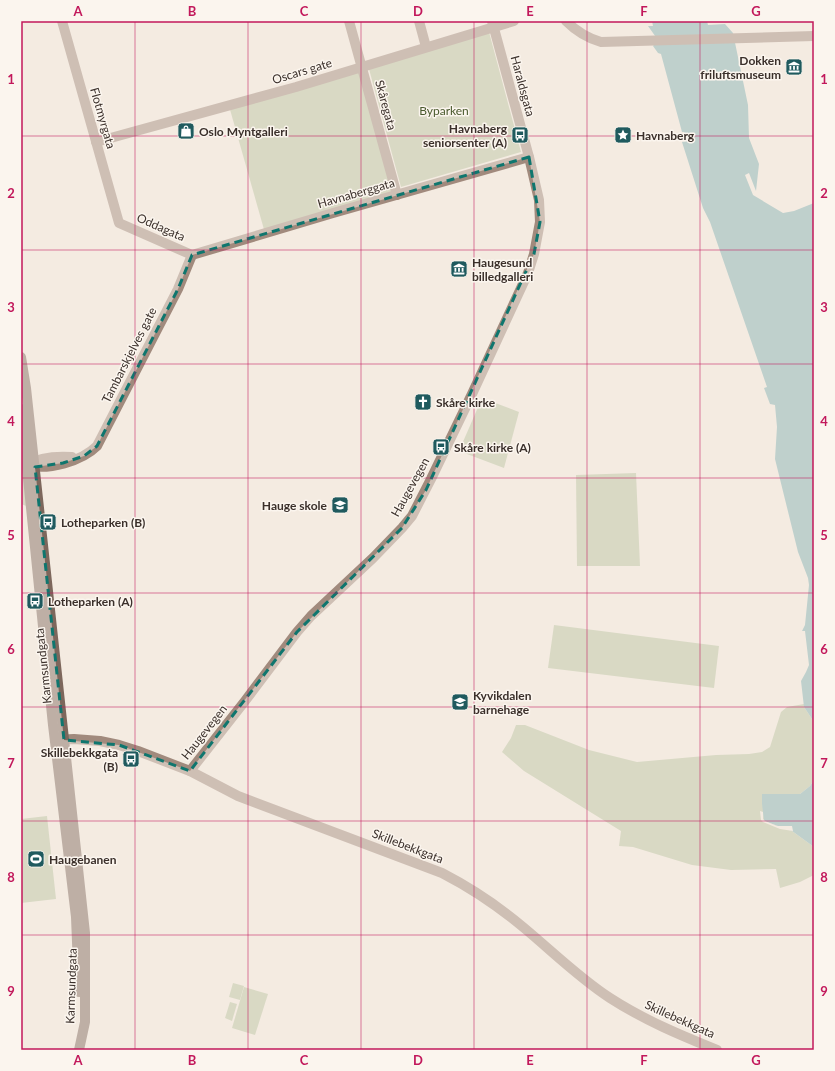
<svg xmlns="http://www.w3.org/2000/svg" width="835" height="1071" font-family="Lato,sans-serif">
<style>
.green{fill:#b8c4a0}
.water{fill:#7fb0b2}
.pier{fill:#f4ebe1}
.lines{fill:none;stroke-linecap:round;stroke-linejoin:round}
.secondary{stroke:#a18a7d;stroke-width:10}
.primary{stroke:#7d675c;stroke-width:10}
.marked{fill:none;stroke:#0f766e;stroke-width:3;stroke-dasharray:8 5;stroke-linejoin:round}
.grid{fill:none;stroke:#c2185b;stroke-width:1;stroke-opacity:0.55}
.labels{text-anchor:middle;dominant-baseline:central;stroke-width:3;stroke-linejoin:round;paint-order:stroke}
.poi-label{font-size:12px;font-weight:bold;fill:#3b302b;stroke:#fbf5ee;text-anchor:start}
.street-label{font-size:12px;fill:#3b302b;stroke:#fbf5ee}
.park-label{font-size:12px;fill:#4a5a2e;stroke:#fbf5ee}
.neatline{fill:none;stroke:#c2185b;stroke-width:1.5}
.grid-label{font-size:13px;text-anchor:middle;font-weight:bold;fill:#c2185b}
</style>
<rect width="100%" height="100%" fill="#f4ebe1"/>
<g class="green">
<polygon points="489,32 521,152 401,187 369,69"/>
<polygon points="362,66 397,195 265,233 229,106"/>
<polygon points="482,398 519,412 504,468 459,451"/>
<polygon points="21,412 29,507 21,504"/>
<polygon points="636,473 640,566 577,566 576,475"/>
<polygon points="554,625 719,646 714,688 548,668"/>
<polygon points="804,704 804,707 814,722 814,780 810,786 800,794 762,794 764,821 792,831 814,847 814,875 800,882 780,888 776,869 731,870 692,865 633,847 619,846 621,831 524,771 502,752 511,738 516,725 525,725 589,750 637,762 716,755 749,754 762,752 770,747 781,712 787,707"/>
<polygon points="47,816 56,899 21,903 21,819"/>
<polygon points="233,983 244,986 240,1000 229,997"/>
<polygon points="244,987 268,994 255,1035 232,1028"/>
<polygon points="230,1002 237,1004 232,1021 225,1018"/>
</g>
<g class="water">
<polygon points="652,21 707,21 708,25 725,24 733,33 748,105 749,138 759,164 756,191 749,173 745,175 753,195 783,213 794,211 814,203 814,722 804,707 801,681 806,672 809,665 805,631 802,631 805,625 809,585 808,578 798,552 775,459 777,427 775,405 770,404 764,388 767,387 710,222 703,208 682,142 686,141 684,132 682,132 661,54 658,53 653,46 658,40 648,26 653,26"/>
<polygon points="814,780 814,847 792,831 764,821 762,804 762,794 800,794 810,786"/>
</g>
<polygon class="pier" points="760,811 763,812 763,819 765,821 777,826 792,826 793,831 780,829 763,822 761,820"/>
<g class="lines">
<g class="secondary">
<polyline points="62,21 119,223 192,255"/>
<polyline points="349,21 397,195"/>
<polyline points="419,21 426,47"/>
<path d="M566 21C576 31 587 38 601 42L814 36"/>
<polyline points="96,142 296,87 514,21"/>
<polyline points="192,255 333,213 529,157"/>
<path d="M27 465C48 471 82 461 97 446L178 289 192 255"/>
<path d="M27 465C40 457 57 456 72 457"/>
<path d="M55 740 74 739 100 741 119 745 138 751 190 771 238 796 442 873C471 888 498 906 523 927 552 951 579 978 610 998 644 1020 680 1035 717 1050"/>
<polyline points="190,771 245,701 297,632 311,616 373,558 402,528 412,516 431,479 472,394 528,273 534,254 540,222 539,200 529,157 492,21"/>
</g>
<g class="primary">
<polyline points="21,357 26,388 85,933 85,1022 79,1050"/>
<polyline points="21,409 53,725 76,917 79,992"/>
</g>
</g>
<path d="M0 0H835V1071H0ZM529 157 540 222 534 254 426 490 402 528 297 632 190 771 119 745 64 740 35 467 63 463 84 456 97 446 178 289 192 255Z" fill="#f4ebe1" fill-opacity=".55" fill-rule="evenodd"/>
<path class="marked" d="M529 157 540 222 534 254 426 490 402 528 297 632 190 771 119 745 64 740 35 467 63 463 84 456 97 446 178 289 192 255Z"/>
<path class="grid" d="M135 21V1050M248 21V1050M361 21V1050M474 21V1050M587 21V1050M700 21V1050M21 136H814M21 250H814M21 364H814M21 478H814M21 593H814M21 707H814M21 821H814M21 935H814"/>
<defs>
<g id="museum-square" transform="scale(0.9)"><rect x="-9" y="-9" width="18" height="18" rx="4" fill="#1f5a5e" stroke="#fbf5ee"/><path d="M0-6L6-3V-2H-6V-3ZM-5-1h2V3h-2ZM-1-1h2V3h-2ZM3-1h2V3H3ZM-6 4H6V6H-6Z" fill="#fff"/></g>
<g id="shop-square" transform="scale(0.9)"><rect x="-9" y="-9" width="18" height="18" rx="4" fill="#1f5a5e" stroke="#fbf5ee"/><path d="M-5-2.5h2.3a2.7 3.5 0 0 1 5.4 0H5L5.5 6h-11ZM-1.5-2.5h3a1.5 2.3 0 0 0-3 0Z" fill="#fff"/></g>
<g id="bus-square" transform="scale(0.9)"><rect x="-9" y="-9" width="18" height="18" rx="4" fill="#1f5a5e" stroke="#fbf5ee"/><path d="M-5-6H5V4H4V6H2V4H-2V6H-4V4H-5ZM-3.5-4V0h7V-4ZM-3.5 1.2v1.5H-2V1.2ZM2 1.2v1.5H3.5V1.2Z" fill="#fff"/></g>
<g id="sight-square" transform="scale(0.9)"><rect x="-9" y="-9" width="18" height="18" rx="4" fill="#1f5a5e" stroke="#fbf5ee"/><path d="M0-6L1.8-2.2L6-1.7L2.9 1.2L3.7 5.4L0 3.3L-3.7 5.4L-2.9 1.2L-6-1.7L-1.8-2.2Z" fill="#fff"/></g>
<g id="church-square" transform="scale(0.9)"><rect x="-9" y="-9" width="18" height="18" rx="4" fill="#1f5a5e" stroke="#fbf5ee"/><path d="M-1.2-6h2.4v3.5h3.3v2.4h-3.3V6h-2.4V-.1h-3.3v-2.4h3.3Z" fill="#fff"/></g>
<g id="school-square" transform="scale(0.9)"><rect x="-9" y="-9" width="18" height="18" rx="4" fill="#1f5a5e" stroke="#fbf5ee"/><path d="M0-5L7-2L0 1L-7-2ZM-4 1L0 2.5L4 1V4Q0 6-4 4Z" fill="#fff"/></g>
<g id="stadium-square" transform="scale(0.9)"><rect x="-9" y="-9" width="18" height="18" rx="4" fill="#1f5a5e" stroke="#fbf5ee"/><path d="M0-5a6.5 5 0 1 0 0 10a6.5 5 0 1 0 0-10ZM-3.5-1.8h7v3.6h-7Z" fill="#fff"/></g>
</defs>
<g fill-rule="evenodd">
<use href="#museum-square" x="794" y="67"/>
<use href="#shop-square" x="186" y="131"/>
<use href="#bus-square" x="520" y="135"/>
<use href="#sight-square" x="623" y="135"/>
<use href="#museum-square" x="459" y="269"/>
<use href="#church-square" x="423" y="402"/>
<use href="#bus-square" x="441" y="447"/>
<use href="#school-square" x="340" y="505"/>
<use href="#bus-square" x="48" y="522"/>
<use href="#bus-square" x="35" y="601"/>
<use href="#school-square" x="460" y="702"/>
<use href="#bus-square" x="131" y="759"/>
<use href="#stadium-square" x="36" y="859"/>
</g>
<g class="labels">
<g class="poi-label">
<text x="781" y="60" text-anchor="end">Dokken<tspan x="781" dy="14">friluftsmuseum</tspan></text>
<text x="507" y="128" text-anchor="end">Havnaberg<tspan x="507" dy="14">seniorsenter (A)</tspan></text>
<text x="199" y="131">Oslo Myntgalleri</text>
<text x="636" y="135">Havnaberg</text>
<text x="472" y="262">Haugesund<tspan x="472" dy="14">billedgalleri</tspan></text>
<text x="436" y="402">Skåre kirke</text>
<text x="454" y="447">Skåre kirke (A)</text>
<text x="327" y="505" text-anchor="end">Hauge skole</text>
<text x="61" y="522">Lotheparken (B)</text>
<text x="48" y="601">Lotheparken (A)</text>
<text x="473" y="695">Kyvikdalen<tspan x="473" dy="14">barnehage</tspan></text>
<text x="118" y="752" text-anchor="end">Skillebekkgata<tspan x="118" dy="14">(B)</tspan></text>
<text x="49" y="859">Haugebanen</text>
</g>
<g class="street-label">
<text transform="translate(302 71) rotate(-17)">Oscars gate</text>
<text transform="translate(523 86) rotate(75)">Haraldsgata</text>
<text transform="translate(386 105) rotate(75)">Skåregata</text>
<text transform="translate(103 118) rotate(74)">Flotmyrgata</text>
<text transform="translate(356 193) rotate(-16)">Havnaberggata</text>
<text transform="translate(161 227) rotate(24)">Oddagata</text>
<text transform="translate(129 355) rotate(-63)">Tambarskjelves gate</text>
<text transform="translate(410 487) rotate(-61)">Haugevegen</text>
<text transform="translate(43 666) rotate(-96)">Karmsundgata</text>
<text transform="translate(204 732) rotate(-52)">Haugevegen</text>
<text transform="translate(408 846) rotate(21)">Skillebekkgata</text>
<text transform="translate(71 986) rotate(-88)">Karmsundgata</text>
<text transform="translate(680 1019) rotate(24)">Skillebekkgata</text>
</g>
<g class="park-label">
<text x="444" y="110">Byparken</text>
</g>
</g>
<rect width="835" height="1071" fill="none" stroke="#fbf5ee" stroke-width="44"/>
<rect x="22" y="22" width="791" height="1027" class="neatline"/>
<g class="grid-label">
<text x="78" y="16">A</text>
<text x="192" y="16">B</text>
<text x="304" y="16">C</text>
<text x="418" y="16">D</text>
<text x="530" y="16">E</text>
<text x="644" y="16">F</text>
<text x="756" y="16">G</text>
<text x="11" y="84">1</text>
<text x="824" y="84">1</text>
<text x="11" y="198">2</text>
<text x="824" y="198">2</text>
<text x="11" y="312">3</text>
<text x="824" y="312">3</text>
<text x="11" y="426">4</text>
<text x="824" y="426">4</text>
<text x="11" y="540">5</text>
<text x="824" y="540">5</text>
<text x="11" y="654">6</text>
<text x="824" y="654">6</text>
<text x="11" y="768">7</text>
<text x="824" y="768">7</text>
<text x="11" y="882">8</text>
<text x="824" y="882">8</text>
<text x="11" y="996">9</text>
<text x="824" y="996">9</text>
<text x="78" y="1065">A</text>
<text x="192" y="1065">B</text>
<text x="304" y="1065">C</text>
<text x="418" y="1065">D</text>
<text x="530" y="1065">E</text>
<text x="644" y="1065">F</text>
<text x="756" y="1065">G</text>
</g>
</svg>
